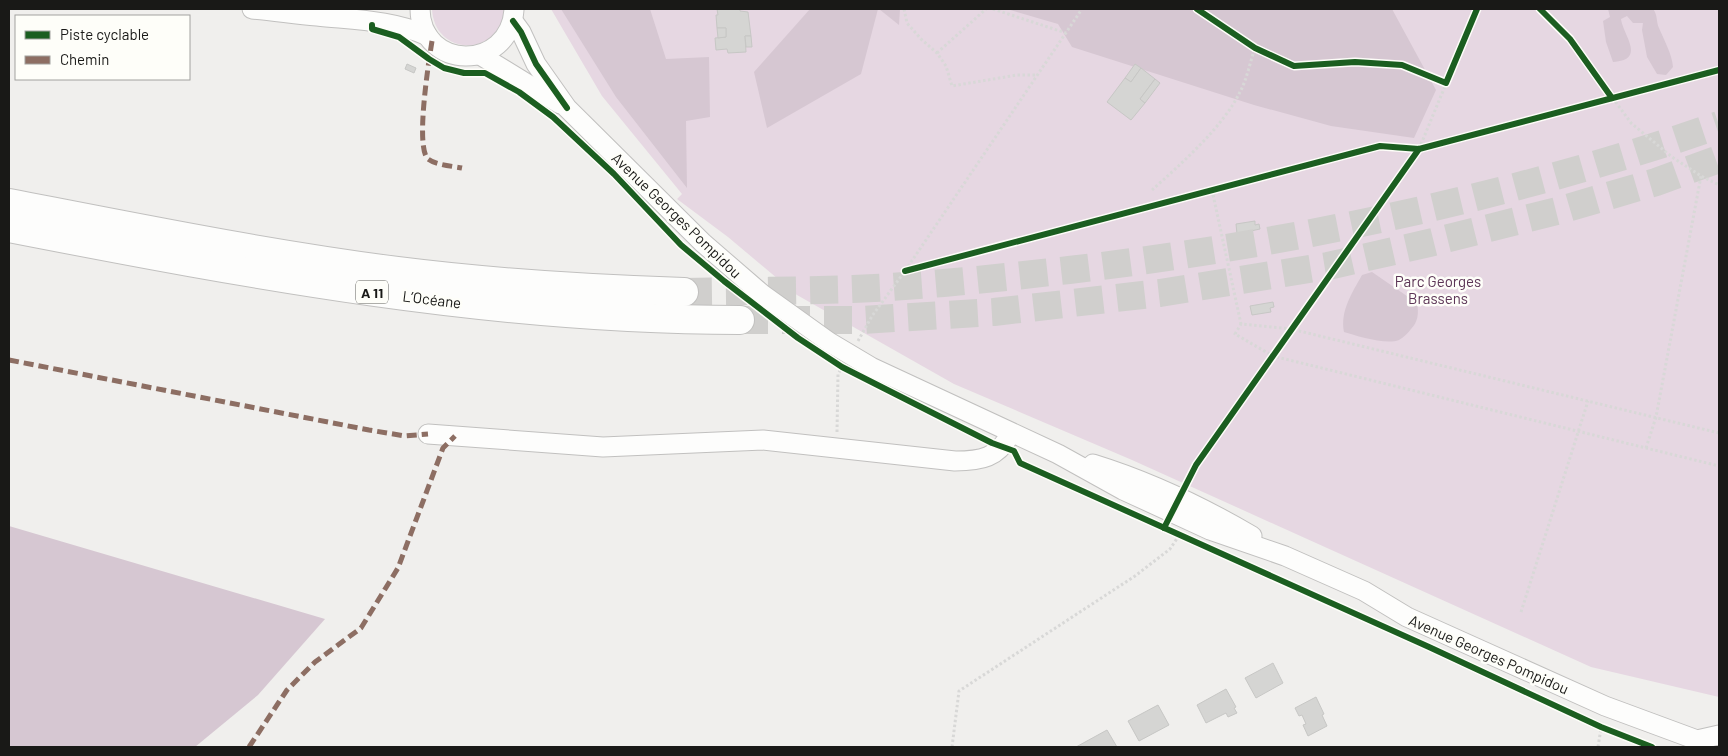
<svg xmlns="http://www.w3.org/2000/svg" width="1728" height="756" font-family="Barlow,sans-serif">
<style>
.green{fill:#e6d7e2}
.forest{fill:#d6c7d2}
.building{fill:#d5d5d3;stroke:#c7c7c5}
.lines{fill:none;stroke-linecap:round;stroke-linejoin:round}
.highway-tunnel{stroke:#d0cfcd;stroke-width:28;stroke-dasharray:28 14;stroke-linecap:butt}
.minor-casing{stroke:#c1c0bf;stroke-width:21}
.highway-casing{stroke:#c1c0bf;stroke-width:30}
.path{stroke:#d8d8d7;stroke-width:3;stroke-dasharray:2.5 2.5;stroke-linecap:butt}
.minor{stroke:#fdfdfc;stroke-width:19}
.highway{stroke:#fdfdfc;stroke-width:28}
.quiet{stroke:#8d6e63;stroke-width:5;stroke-dasharray:10 5;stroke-linecap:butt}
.cycleway-casing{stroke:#fefef9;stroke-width:9}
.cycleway{stroke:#1b5e20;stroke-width:6}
.labels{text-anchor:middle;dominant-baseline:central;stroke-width:5;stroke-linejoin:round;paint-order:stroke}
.shield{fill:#fefef9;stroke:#5e5e5b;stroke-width:1}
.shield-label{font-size:14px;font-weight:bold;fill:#191917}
.street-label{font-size:15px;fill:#191917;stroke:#fefef9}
.park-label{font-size:15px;fill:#5c3556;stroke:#fefef9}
</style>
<rect width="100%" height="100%" fill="#f0efed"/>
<g class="green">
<path d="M432 9H506C497 60 434 55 432 9Z"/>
<polygon points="551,9 1719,9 1719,697 1591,667 1132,460 954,384 797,295 728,237 677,199 682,194 602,96"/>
</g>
<g class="forest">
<polygon points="561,9 650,9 666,59 709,57 710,117 686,121 687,188 616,97"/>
<polygon points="810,9 878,9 861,74 767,128 754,72"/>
<polygon points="879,9 900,9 899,25"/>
<polygon points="1007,9 1392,9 1436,90 1414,138 1331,126 1254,105 1072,47 1058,24"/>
<path d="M1608 9H1653C1658 15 1656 22 1659 28 1664 40 1672 54 1673 67L1666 75 1657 74 1647 57 1642 30 1643 23H1633L1627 16 1621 19C1623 35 1647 60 1613 62L1606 42 1603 21 1610 17Z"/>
<path d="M1372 272 1417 303C1419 313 1418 322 1411 329 1407 334 1404 337 1399 340 1386 345 1357 336 1344 332 1340 311 1352 293 1362 275Z"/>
<polygon points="9,526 325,619 258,695 195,747 9,747"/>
</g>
<g class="building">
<polygon points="717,9 740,9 740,11 748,12 751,36 745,36 746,52 728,53 727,49 716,50 715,38 726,37 726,28 717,28 716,15 718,15"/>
<polygon points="717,28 726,28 726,37 718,38"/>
<polygon points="745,36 751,36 752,47 746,47"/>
<polygon points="407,64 416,68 414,73 405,69"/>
<polygon points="1135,64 1141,68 1131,82 1125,78"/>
<polygon points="1141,68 1155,79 1140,99 1145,103 1131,120 1107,102 1125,78 1131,82"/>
<polygon points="1155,79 1160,83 1145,103 1140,99"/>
<polygon points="1255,221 1255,225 1259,224 1260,229 1237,234 1236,224"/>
<polygon points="1273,302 1274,307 1270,308 1271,312 1252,315 1250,306"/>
<polygon points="1273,663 1283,683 1256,698 1245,678"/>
<polygon points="1226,689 1236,707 1234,708 1237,713 1228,717 1226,713 1206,723 1197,705"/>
<polygon points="1316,697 1324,714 1322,715 1327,726 1308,736 1303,725 1306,724 1302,715 1299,716 1295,708"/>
<polygon points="1158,705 1169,725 1139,741 1128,721"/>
<polygon points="1107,730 1117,747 1076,747"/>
</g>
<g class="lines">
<g class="highway-tunnel">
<path d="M684 292C740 291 797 291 853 289 925 286 998 278 1069 270 1291 244 1509 198 1719 125"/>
<polyline points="740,320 861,320 994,312 1160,293 1328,266 1429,243 1557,211 1656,182 1719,159"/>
</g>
<g class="minor-casing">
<g id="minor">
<path d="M252 9C274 11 295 14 317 16 355 20 392 20 428 36"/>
<path d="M420 9C421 71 509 72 514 10"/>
<polyline points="513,21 521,32 536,64 567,108 703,243 762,294 829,342 871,367 1058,454 1123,490 1210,530 1285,556 1364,591 1407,617 1605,706 1697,740 1704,747"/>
<polyline points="480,55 560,104"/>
<path d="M428 434 603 447 763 440 955 461C981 461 998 458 1011 433"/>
<path d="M1093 464C1148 481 1201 506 1252 536"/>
<polyline points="1697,740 1719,735"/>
</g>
</g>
<g class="highway-casing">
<g id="highway">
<path d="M9 203C138 228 266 254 397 271 492 283 588 289 684 292"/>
<path d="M9 228C250 275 493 320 740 320"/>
</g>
</g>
<g class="path">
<polyline points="904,9 907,23 921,39 937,53 946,66 952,86 1017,75 1037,75"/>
<polyline points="993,9 1066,33"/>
<polyline points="1197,9 1255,48 1294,66 1355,62 1402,65 1446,83"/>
<polyline points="1540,9 1570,39 1631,123 1672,157 1701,176 1719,185"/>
<polyline points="937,53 986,9"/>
<polyline points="1713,72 1719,68"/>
<polyline points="1419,149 1477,9"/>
<path d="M1152 190C1181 164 1223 127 1240 92 1247 79 1250 62 1255 48"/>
<polyline points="1212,190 1241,324"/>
<polyline points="858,341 872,316 905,271 1082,9"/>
<polyline points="837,432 838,374 841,369"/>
<polyline points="1719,433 1291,329 1241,324 1235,334 1273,356 1719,466"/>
<polyline points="1646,448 1656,417 1701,176"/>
<polyline points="1521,612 1588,401"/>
<polyline points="952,747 959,691 1135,576 1170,549 1180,534"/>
<polyline points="1598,747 1602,722"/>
</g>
<use href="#minor" class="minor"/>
<use href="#highway" class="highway"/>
<g class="quiet">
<path d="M432 41C429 60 415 147 428 159 436 165 452 166 462 168"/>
<polyline points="9,360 369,430 405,436 428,434"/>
<polyline points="249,747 287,690 315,662 361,628 398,568 443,448 455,436"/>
</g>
<g class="cycleway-casing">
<g id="cycleway">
<polyline points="1197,9 1255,48 1294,66 1355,62 1402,65 1446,83 1477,9"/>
<polyline points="1540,9 1570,39 1612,98"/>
<polyline points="513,21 521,32 536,64 567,108"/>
<polyline points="372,25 372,29 399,37 429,59 444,68 464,73 485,73 519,92 553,117 614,174 681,245 724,281 798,338 842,367 992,443 1014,451 1020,463 1429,647 1601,727 1652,747"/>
<polyline points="905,271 1380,146 1419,149 1719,70"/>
<polyline points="1164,528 1196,465 1419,149"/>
</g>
</g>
<use href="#cycleway" class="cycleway"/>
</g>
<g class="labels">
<rect class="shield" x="356" y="280.5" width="32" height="23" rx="4"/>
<g class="shield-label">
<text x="372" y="292">A 11</text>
</g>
<g class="street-label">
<text transform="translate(677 215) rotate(44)">Avenue Georges Pompidou</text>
<text transform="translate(432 299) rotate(7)">L’Océane</text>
<text transform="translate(1489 654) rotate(24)">Avenue Georges Pompidou</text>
</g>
<g class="park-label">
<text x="1438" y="281">Parc Georges<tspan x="1438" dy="17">Brassens</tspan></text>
</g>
</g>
<rect width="1728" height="756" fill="none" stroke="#191917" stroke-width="20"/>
<rect x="15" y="15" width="175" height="65" fill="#fefef9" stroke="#a2a29f"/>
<rect x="25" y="31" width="25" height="8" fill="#1b5e20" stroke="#a2a29f"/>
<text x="60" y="40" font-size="15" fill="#191917">Piste cyclable</text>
<rect x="25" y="56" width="25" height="8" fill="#8d6e63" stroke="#a2a29f"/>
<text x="60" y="65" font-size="15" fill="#191917">Chemin</text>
</svg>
